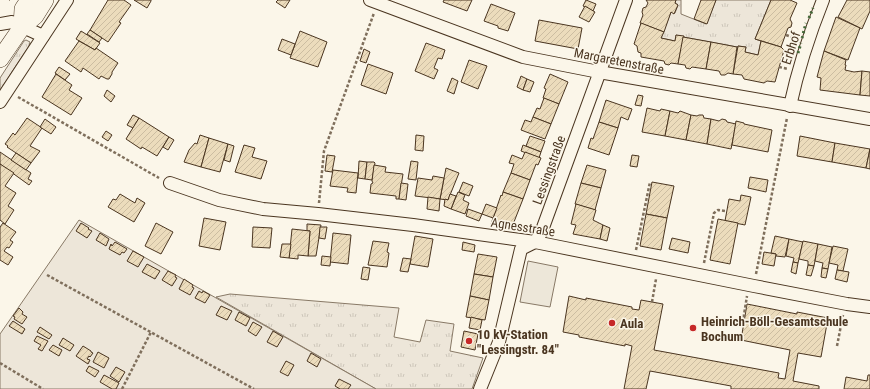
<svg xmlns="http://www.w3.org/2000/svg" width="870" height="389" font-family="'Roboto Condensed',sans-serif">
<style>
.grass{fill:url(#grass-tufts);stroke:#887966}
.garden{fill:#ede6d9;stroke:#887966}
.parking{fill:#ede7d9;stroke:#887966}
.building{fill:url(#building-hatch);stroke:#4a3520}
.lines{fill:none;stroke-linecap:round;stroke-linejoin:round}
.street-casing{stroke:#4a3520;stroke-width:14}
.secondary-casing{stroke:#4a3520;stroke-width:18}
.path{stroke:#7f6f5c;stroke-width:2.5;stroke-dasharray:3 2;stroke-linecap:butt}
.street{stroke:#fbf6e9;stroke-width:12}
.secondary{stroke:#fbf6e9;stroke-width:17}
.hedge{stroke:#436837;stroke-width:3;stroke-dasharray:2 3;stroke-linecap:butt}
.fence{stroke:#4a3520;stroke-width:1;stroke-dasharray:5 2;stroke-linecap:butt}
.poi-dot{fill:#c62828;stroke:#fbf6e9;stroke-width:1.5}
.labels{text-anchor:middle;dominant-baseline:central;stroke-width:3;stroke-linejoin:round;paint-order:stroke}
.street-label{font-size:13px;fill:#4a3520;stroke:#fbf6e9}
.poi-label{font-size:13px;font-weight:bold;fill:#4a3520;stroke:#fbf6e9;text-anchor:start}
</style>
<defs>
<pattern id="grass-tufts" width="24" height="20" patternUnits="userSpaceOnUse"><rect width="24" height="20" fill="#ede6d9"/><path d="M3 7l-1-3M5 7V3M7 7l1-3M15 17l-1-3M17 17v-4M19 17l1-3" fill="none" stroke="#cdc6ba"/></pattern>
<pattern id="building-hatch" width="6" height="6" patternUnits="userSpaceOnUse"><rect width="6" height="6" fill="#ecdcbc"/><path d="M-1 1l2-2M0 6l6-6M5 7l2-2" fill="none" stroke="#ccbda1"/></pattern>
</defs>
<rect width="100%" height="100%" fill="#fbf6e9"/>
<g class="grass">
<polygon points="676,0 681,0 681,14 706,24 716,0 771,0 755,39 761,41 758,55 745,52 746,47 738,46 737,47 683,37 676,35 675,41 661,38 671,12 675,13 678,5 675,3"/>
<polygon points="26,40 30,42 29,46 0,90 0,78 24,41"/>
<polygon points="230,294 399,308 394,337 420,342 426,320 454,324 450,351 483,358 472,389 376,389 216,297"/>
</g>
<polygon class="garden" points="79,220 376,389 0,389 0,334"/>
<polygon class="parking" points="528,261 558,267 550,307 520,302"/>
<g class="building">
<polygon points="108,0 124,0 131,5 119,22 121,23 108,42 90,30"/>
<polygon points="134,0 151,0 151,1 147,8"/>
<polygon points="278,0 290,0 285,8 276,2"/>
<polygon points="444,0 472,0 467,11 443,2"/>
<polygon points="586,0 596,4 593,11 583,6"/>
<polygon points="646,0 676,0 675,3 678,5 674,14 671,12 664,32 640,23 643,15 642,12 643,8 646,7 648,3"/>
<polygon points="701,0 716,0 707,24 694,19"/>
<polygon points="771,0 790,0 797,3 790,19 792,23 791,27 788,28 781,47 755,39"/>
<polygon points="847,0 870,0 870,11 862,29 838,17"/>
<polygon points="491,4 515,13 508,31 498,28 498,26 484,21"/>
<polygon points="585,6 595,12 589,22 579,17"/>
<polygon points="836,17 860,28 848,60 824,51"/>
<polygon points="539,20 582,28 578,49 535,41"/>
<polygon points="641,23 664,32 661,38 675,41 676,35 684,36 678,64 671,63 669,65 665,64 664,61 641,57 641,53 638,52 637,46 634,44"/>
<polygon points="90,30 102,38 99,42 87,34"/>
<polygon points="81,31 100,43 95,50 76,39"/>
<polygon points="300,31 327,42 318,67 290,58"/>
<polygon points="683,37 711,42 706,69 692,67 690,69 686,68 685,65 678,64"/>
<polygon points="282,39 295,44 291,55 278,50"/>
<polygon points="79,41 95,50 96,48 118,63 112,72 112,74 109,79 107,79 101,76 99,79 83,68 81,72 65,61"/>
<polygon points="761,41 781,47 784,50 775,82 767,81 764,83 744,79 742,75 733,74 738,46 746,47 745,52 758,55"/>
<polygon points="711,42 737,47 733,74 728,73 725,75 721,75 719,71 706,69"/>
<polygon points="426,43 445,50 442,59 438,58 434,68 438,70 434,79 415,71"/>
<polygon points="364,49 370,52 366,63 360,61"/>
<polygon points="824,51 846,60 845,65 846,65 845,70 854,72 862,71 860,95 820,90 821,78 817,77"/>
<polygon points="469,60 487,66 478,89 461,82"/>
<polygon points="368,64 393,73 386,94 361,85"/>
<polygon points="59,67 70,74 65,80 55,73"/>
<polygon points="862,71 870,72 870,96 860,95"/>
<polygon points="56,74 72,85 69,90 82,98 71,115 42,97"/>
<polygon points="550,74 568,82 559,104 543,98 546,89 544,88"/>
<polygon points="521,76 527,79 523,90 517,87"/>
<polygon points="452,78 458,81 454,94 447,91"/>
<polygon points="527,79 534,82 530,92 523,90"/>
<polygon points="107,90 115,96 111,102 104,96"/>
<polygon points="638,95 643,96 641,106 635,105"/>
<polygon points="544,98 559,104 551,124 533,117 537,108 540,109"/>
<polygon points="606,100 632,109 628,120 621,117 618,128 599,122"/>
<polygon points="647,108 660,111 661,109 670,111 665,136 642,132"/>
<polygon points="670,111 678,113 680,111 691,115 686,140 665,136"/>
<polygon points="133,115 139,118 133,128 127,125"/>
<polygon points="691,115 697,116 699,115 703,115 704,118 711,119 707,144 686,140"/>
<polygon points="533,117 551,124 545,139 521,130 525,120 531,122"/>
<polygon points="27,118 42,128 30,146 40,151 31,163 7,147 8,146 5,144 13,133 15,135"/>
<polygon points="139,118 169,137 157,156 142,147 141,149 126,139"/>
<polygon points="45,119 56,127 51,134 40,127"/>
<polygon points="711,119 719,121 722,119 726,120 727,122 736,124 731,149 707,144"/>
<polygon points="736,121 744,123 744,124 772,130 768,152 732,145"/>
<polygon points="599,122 618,128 609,155 588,148 591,138 593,139"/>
<polygon points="106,131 112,135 108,141 102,137"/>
<polygon points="200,135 209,138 201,167 184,162 189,150 195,143 197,144"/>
<polygon points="416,135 424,136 423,151 415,150"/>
<polygon points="530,136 545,141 541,152 526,146"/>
<polygon points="800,136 835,143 832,162 797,156"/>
<polygon points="169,137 174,140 168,150 163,147"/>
<polygon points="209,138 228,144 220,172 201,167"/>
<polygon points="835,143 870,149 866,168 832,162"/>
<polygon points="228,144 234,146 230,162 224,160"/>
<polygon points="244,145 255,148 252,157 267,161 261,179 235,172"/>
<polygon points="523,145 541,152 539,158 521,151"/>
<polygon points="870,149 870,169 866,168"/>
<polygon points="0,152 31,173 28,179 32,181 29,185 0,164"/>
<polygon points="525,152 541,158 538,165 536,164 530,180 511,173 514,164 509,163 512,155 522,159"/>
<polygon points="16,153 31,163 26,170 11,160"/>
<polygon points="327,155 335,156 332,172 325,171"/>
<polygon points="632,155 639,156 637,167 630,166"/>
<polygon points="359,161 367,162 365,179 358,178"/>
<polygon points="411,161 418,162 416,180 408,179"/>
<polygon points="367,162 374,162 375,163 372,180 365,179"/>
<polygon points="0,164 14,173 5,186 16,193 8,206 14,210 5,224 0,220"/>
<polygon points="374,165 386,167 385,172 403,174 399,199 396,199 396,196 370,193 371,184 373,183 372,181"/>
<polygon points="587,165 606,170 601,188 581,183"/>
<polygon points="446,168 459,173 448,200 440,199"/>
<polygon points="333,170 358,173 356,193 347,192 348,188 330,186"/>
<polygon points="511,173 530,180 523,199 503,192"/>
<polygon points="433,176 444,178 440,199 415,196 418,178 432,180"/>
<polygon points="750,177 768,180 766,192 748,188"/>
<polygon points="463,182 473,186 469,196 459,192"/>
<polygon points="652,182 674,186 667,218 646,214"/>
<polygon points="401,183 408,184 406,200 399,199"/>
<polygon points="581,183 601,188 595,210 575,204"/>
<polygon points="458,192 465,195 463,200 469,203 465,214 451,209"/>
<polygon points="503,192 523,199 512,227 491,224 501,195 502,196"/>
<polygon points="120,194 135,203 137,198 145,203 134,222 108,207 113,199 116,200"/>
<polygon points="450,194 456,196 451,209 444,206 445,199 448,200"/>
<polygon points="741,195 751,197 745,225 725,221 729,199 740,201"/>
<polygon points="428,197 440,199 439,211 427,209"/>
<polygon points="486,204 497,208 493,218 482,214"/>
<polygon points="576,204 596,210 593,220 603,225 600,239 573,234 576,225 571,224"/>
<polygon points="468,209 482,214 479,221 466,216"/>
<polygon points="646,214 667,218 661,250 640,246"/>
<polygon points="204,218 226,222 220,250 199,246"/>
<polygon points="718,219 738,223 730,264 710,260"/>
<polygon points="3,223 16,232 10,240 13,242 9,248 7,247 4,251 13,257 8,265 0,260 0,227"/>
<polygon points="81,223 89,228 88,229 92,231 87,238 76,231"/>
<polygon points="156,223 173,232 161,254 145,246"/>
<polygon points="307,224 321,225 316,256 308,256 310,231 307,231"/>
<polygon points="603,225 610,228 607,241 600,239"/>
<polygon points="253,227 272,228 270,248 252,247"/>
<polygon points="320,227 327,227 325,239 319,238"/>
<polygon points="292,229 310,231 308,256 298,255 298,259 289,258"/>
<polygon points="100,233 109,239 106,246 96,240"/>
<polygon points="333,233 351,235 348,264 330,262"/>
<polygon points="415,236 433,239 428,267 410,264"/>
<polygon points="775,236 789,239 785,257 776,256 776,254 771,253"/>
<polygon points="672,238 690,242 688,253 669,249"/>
<polygon points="789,239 803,242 798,263 793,262 794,258 786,256"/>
<polygon points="373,241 389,243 387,252 389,253 387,267 368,265"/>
<polygon points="803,241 818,244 814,266 808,265 808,261 799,259"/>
<polygon points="115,242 127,249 124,253 122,252 120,255 109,249 111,244 112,246"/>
<polygon points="463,242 475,245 474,252 462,250"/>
<polygon points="282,244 291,244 289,258 280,257"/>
<polygon points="818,244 832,247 828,269 822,268 823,263 815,261"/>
<polygon points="833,246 848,249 843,271 837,270 838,265 829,263"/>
<polygon points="133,251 144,257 138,267 127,261"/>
<polygon points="764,252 776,254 774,266 762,264"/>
<polygon points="478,254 497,257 493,277 474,274"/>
<polygon points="322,256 331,257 330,266 321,265"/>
<polygon points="403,258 411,259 408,272 400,271"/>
<polygon points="793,262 798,263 796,274 791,272"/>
<polygon points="147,264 160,271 155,279 142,272"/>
<polygon points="808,265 814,266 811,276 806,275"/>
<polygon points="363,267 370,268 368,280 361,279"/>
<polygon points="822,268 828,269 826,278 821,277"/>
<polygon points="837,270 849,272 847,282 835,279"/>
<polygon points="168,271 176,275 175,277 177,278 172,286 162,280"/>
<polygon points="474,274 493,277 489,300 470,296"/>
<polygon points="184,279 193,285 192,287 194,288 190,295 179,289"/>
<polygon points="199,291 202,293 203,291 210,295 205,303 195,298"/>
<polygon points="470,296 489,300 485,320 466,317"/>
<polygon points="569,296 586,300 586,298 632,307 632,309 639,310 641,300 663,304 654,350 779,373 778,378 785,379 790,350 741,340 747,304 797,314 797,312 828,318 821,357 798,353 793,381 819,386 819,389 731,389 731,386 650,371 646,389 624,389 632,346 625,344 625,346 579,337 579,335 563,332"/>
<polygon points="221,306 232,311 227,320 216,315"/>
<polygon points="19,308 23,312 22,314 27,317 22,324 14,319 15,317 13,316"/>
<polygon points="239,312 250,318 246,326 235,320"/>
<polygon points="471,317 482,320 480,330 469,328"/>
<polygon points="13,321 25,329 22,334 9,326"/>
<polygon points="253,322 262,327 256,336 248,331"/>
<polygon points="40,327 52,335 49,339 37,332"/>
<polygon points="273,331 283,337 277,347 267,342"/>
<polygon points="464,331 478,334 475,350 461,347"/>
<polygon points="37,336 48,341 42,351 38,349 41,345 34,341"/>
<polygon points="63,338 74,345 70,351 59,345"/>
<polygon points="53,345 62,350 59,356 49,350"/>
<polygon points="83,346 91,351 91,352 93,353 90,357 89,356 87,359 90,360 88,364 76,356"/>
<polygon points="98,352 109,358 104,368 93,362"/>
<polygon points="311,353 321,359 317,367 307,361"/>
<polygon points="286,361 294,365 288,376 280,372"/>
<polygon points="89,366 99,371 95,377 86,371"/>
<polygon points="116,367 125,372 119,382 110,376"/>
<polygon points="104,375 119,383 116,389 112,389 100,382"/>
<polygon points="868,375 870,375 870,389 844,389 846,377 867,381"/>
<polygon points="339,379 351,385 348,389 340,389 335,386"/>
</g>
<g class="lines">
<g class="street-casing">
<g id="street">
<polyline points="370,0 523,57 599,72 870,119"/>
<polyline points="0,24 12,22 43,36"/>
<polyline points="0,102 67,0"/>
<path d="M790 106C798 69 809 35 823 0"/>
<polyline points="170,183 219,200 263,209 318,214 413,225 535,242 754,286 847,304 870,307"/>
<polyline points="480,389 499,342 521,249 535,242 541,233 626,0"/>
</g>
</g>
<g class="secondary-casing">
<g id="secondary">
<polyline points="22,27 23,9 29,0"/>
<polyline points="0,59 22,27 35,16 45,0"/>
</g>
</g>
<g class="path">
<polyline points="786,35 797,39"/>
<polyline points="779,67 788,69"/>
<polyline points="18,97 159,178"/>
<polyline points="319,203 324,151 374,13"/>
<polyline points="636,250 650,182"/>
<polyline points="704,263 714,213 718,210 725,211"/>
<polyline points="756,274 787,118"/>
<polyline points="47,275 254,389"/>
<polyline points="652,302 656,279"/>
<polyline points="744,322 743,321 747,296"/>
<polyline points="837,346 843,315"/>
<polyline points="0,363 43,389"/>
<polyline points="122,389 151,332"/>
</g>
<use href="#street" class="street"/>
<use href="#secondary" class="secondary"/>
<g class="hedge">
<polyline points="809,18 813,8"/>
<polyline points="802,38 806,23"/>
<polyline points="798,53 801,43"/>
</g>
<polyline class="fence" points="9,0 10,0"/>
</g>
<g class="poi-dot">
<circle cx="612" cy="323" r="4"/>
<circle cx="693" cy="328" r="4"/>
<circle cx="469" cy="341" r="4"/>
</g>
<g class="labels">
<g class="street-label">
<text transform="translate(791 48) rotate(-72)">Erbhof</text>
<text transform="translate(619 61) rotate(11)">Margaretenstraße</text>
<text transform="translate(549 170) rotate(-70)">Lessingstraße</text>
<text transform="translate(523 227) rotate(9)">Agnesstraße</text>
</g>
<g class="poi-label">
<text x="701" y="321">Heinrich-Böll-Gesamtschule<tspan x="701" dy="15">Bochum</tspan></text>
<text x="620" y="323">Aula</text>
<text x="477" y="334">10 kV-Station<tspan x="477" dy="15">"Lessingstr. 84"</tspan></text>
</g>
</g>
</svg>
